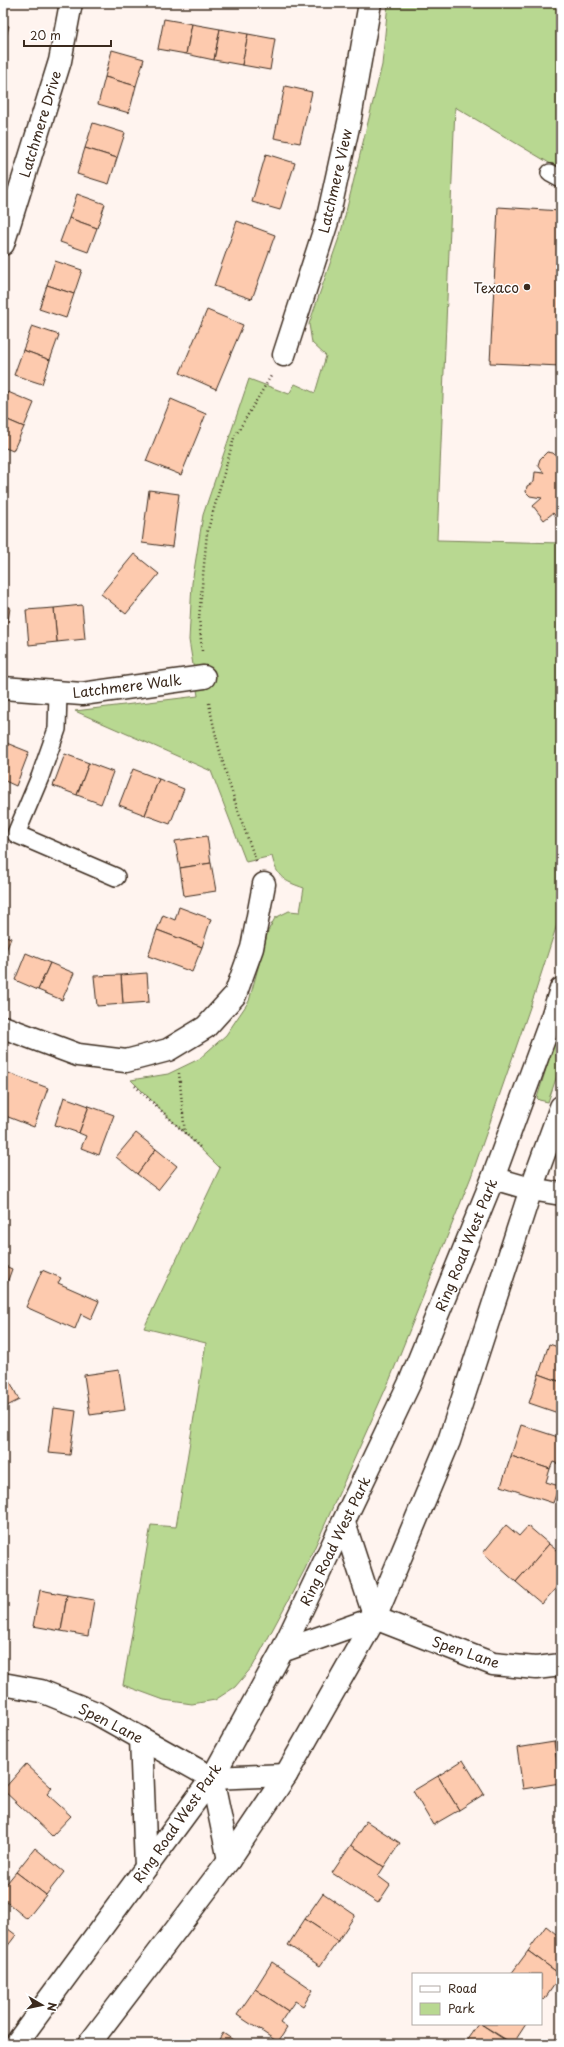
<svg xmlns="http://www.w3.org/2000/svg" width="564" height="2047" font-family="'Playpen Sans',sans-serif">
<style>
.green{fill:#b8d891;stroke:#7a8158}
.building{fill:#fdcaae;stroke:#3b2a1e}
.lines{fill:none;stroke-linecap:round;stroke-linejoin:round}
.service-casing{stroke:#3b2a1e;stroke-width:20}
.minor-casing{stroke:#3b2a1e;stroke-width:25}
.tertiary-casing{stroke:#3b2a1e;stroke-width:25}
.trunk-casing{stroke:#3b2a1e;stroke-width:25}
.path{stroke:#3b2a1e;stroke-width:2.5;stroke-dasharray:1 3;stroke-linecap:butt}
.service{stroke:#fff;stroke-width:17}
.minor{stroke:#fff;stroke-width:22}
.tertiary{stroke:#fff;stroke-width:22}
.trunk{stroke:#fff;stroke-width:22}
.poi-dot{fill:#3b2a1e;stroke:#fff;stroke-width:1.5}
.labels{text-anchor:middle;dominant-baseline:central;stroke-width:3;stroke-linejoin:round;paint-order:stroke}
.street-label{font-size:14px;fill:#3b2a1e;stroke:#fff}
.poi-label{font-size:14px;fill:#3b2a1e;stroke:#fff;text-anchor:end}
</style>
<rect width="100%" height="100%" fill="#fff4ef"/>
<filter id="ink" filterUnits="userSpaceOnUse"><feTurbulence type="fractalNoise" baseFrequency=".025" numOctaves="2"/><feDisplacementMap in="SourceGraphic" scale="8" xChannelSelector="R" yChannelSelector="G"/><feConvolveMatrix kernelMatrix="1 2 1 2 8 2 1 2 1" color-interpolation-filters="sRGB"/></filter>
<g filter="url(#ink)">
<g class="green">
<path d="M388 3H561V170L455 107 437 540 561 543V912L536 990 471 1177 390 1379 305 1569 253 1666 235 1687 215 1700 192 1704 164 1700 123 1685 151 1525 176 1527 206 1343 144 1328 220 1168 131 1080 168 1074 199 1059 226 1035 249 1001 268 931 275 918 289 911 300 912 304 888C284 881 277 878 272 856L246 862 211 771 75 711 198 696 189 640 192 583 203 515 249 379 289 394 295 384 315 393 326 356 312 343 309 324 341 232 382 65Z"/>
<polygon points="561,1020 561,1064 548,1102 539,1100 537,1098"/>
</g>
<g class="building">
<polygon points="164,19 192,24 186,54 158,49"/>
<polygon points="3,24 9,26 3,48"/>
<polygon points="192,24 220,29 214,60 186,54"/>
<polygon points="220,29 248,34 242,65 214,60"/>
<polygon points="248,34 275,39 270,70 242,65"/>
<polygon points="112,50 144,59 136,86 105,77"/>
<polygon points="105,77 136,86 129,113 98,104"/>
<polygon points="285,86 312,92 300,143 274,138"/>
<polygon points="93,123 125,133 117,158 85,148"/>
<polygon points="85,148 117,158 109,184 77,174"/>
<polygon points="266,154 295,163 280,210 252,202"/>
<polygon points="77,194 105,204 97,228 69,218"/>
<polygon points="498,207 561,211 561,366 490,363"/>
<polygon points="69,218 97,228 88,252 60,242"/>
<polygon points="237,221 275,235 252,299 214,286"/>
<polygon points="55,261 82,270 74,294 47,285"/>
<polygon points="47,285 74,294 66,318 39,309"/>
<polygon points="207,310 243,325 216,389 180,373"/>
<polygon points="32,326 59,335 50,360 23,350"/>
<polygon points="23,350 50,360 42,384 14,375"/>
<polygon points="8,392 34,403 24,427 3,418 3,404"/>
<polygon points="171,399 206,414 181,475 146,461"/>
<polygon points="3,418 24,427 13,451 3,447"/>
<polygon points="547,452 553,453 558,458 561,457 561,523 553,513 544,520 533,506 542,498 530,496 526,492 527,486 534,482 535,472 544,473 538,465 540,459"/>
<polygon points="149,490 179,494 172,547 142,543"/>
<polygon points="134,554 159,574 126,614 101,594"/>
<polygon points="82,605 85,639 57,642 54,608"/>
<polygon points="3,607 10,608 5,641 3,641"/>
<polygon points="54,608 57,642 29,645 26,610"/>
<polygon points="4,742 29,752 16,786 3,780"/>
<polygon points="65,754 89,763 77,795 53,786"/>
<polygon points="89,763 113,772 101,804 77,795"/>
<polygon points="133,769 159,779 145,815 119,805"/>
<polygon points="159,779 184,789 170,824 145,815"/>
<polygon points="207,836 211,863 180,868 175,841"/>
<polygon points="211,863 216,891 184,896 180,868"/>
<polygon points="179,907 211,919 202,947 157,930 163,915 175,920"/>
<polygon points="157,930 202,947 192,972 148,956"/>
<polygon points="3,935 11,938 3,958"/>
<polygon points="26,953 50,963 38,990 15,980"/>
<polygon points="50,963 74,973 62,1000 38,990"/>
<polygon points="147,973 149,1002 123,1004 121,975"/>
<polygon points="121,975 123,1004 97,1006 94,976"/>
<polygon points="3,1071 48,1088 34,1127 3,1115"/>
<polygon points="64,1097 89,1106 79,1133 55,1125"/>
<polygon points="89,1106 114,1115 99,1155 81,1148 86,1136 79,1133"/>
<polygon points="136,1133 156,1149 137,1174 116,1157"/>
<polygon points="156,1149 177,1166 158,1190 137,1174"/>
<polygon points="3,1265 12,1269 3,1294"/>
<polygon points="42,1270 61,1278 58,1283 99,1301 91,1319 81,1314 75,1329 26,1307"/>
<polygon points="549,1344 561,1348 561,1382 539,1374"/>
<polygon points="119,1370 125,1410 90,1415 84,1375"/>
<polygon points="539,1374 561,1382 561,1414 529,1403"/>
<polygon points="8,1377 19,1400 3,1408 3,1380"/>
<polygon points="54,1408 76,1411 70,1455 48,1453"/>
<polygon points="521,1425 561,1438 561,1465 553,1462 550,1469 511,1456"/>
<polygon points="511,1456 550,1469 546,1482 559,1486 553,1503 501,1486"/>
<polygon points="506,1525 519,1536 528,1526 549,1544 516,1582 483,1553"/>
<polygon points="549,1544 561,1554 561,1582 542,1604 516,1582"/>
<polygon points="40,1590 67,1595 61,1631 33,1626"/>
<polygon points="67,1595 94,1600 88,1636 61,1631"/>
<polygon points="561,1741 561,1783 560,1783 554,1742"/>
<polygon points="554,1742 560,1783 523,1789 517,1748"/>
<polygon points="463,1760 484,1794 459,1810 438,1776"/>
<polygon points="26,1764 52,1788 47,1794 71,1816 52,1836 3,1790"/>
<polygon points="438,1776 459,1810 433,1825 413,1791"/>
<polygon points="366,1821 400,1843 384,1867 351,1845"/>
<polygon points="351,1845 384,1867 378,1876 390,1885 378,1903 332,1873"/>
<polygon points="35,1848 64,1872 46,1895 16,1872"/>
<polygon points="16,1872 46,1895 27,1919 3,1899 3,1888"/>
<polygon points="323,1893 355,1915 338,1941 305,1919"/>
<polygon points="305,1919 338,1941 320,1966 288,1945"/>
<polygon points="3,1925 16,1935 3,1952"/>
<polygon points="546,1926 561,1938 561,1975 528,1951"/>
<polygon points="528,1951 561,1975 544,2000 541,1999 541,1974 511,1974"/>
<polygon points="272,1962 313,1990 303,2006 295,2001 288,2011 255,1989"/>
<polygon points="255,1989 288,2011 280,2023 287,2028 278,2042 237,2015"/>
<polygon points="478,2024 481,2024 511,2044 464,2044"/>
<polygon points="481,2024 526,2024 513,2044"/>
<polygon points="223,2033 239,2044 216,2044"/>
</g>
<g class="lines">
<g class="service-casing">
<g id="service">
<polyline points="550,173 561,179"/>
<polyline points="58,693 57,729 40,777 16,834 116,877"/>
</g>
</g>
<g class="minor-casing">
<g id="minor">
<polyline points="3,244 60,61 71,3"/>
<polyline points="284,355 327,222 350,118 370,3"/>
<polyline points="3,688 82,694 204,677"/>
<polyline points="3,1027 78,1055 126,1061 168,1050 206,1027 235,995 252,948 264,884"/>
<polyline points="493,1178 531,1189 561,1194"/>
<polyline points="344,1523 375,1618"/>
<polyline points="282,1651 375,1618 493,1664 536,1668 561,1665"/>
</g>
</g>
<g class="tertiary-casing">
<g id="tertiary">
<polyline points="3,1684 41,1691 96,1713 212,1778 286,1775"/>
<polyline points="141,1738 146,1867"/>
<polyline points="212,1778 229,1860"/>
</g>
</g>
<g class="trunk-casing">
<g id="trunk">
<polyline points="16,2044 212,1778 282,1651 410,1382 493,1178 552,1017 561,989"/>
<polyline points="89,2044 229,1860 286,1775 375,1618 449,1441 531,1189 561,1107"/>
</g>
</g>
<g class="path">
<polyline points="202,651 199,618 207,533 234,438 271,376"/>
<path d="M209 703C219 758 237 809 256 861"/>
<polyline points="179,1073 185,1134"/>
<polyline points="135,1086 202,1149"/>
</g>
<use href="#service" class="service"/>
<use href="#minor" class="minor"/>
<use href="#tertiary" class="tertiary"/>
<use href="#trunk" class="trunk"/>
</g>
</g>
<circle class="poi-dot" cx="527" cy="287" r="4"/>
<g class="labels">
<g class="street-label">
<text transform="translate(40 124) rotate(-73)">Latchmere Drive</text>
<text transform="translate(335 181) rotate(-77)">Latchmere View</text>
<text transform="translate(127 686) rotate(-7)">Latchmere Walk</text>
<text transform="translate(466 1245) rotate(-68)">Ring Road West Park</text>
<text transform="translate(335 1541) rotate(-64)">Ring Road West Park</text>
<text transform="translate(466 1652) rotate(19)">Spen Lane</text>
<text transform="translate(111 1723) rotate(27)">Spen Lane</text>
<text transform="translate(177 1823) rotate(-55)">Ring Road West Park</text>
</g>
<g class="poi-label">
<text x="519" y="287">Texaco</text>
</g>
</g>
<rect width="564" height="2047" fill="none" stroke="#fff" stroke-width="16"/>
<rect x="8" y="8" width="548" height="2031" fill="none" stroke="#3b2a1e" stroke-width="1.5" filter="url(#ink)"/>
<rect x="412" y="1973" width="130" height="52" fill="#ffffff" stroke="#b1aaa5"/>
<rect x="420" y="1986" width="20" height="6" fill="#ffffff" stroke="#b1aaa5"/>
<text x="448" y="1993" font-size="12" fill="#3b2a1e">Road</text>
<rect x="420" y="2003" width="20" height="12" fill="#b8d891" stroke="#b1aaa5"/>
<text x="448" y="2013" font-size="12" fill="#3b2a1e">Park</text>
<g transform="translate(42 2005) rotate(99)" stroke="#ffffff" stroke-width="3" paint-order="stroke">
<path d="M0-3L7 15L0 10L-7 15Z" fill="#3b2a1e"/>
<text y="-6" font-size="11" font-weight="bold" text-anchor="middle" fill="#3b2a1e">N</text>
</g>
<path d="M24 40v6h87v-6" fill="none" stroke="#3b2a1e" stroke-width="2"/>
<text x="30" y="40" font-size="12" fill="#3b2a1e" stroke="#ffffff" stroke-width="3" paint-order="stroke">20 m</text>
</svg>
